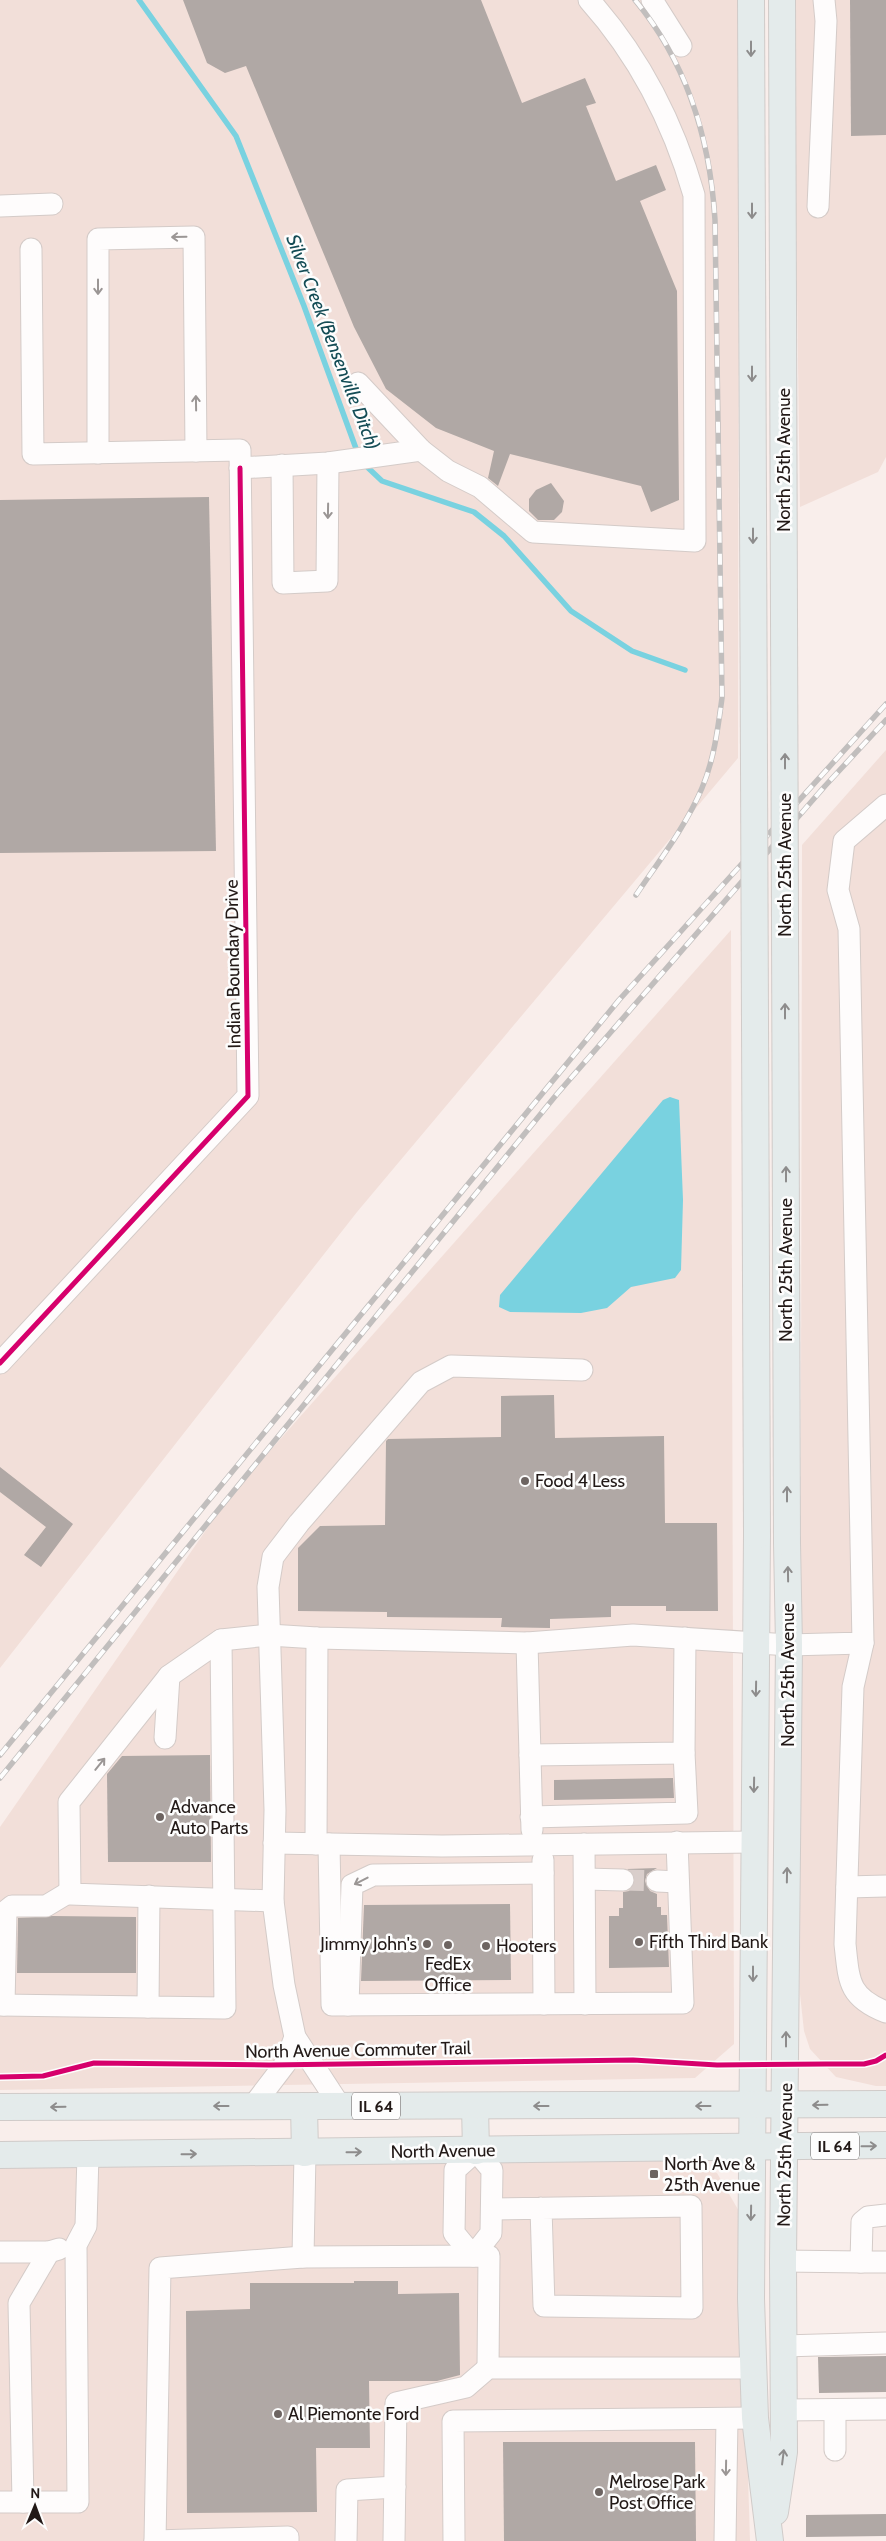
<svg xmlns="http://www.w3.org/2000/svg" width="886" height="2541" font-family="Cabin,sans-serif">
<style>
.built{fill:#f2dfd9}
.water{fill:#79d2e0}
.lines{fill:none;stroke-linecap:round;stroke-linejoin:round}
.stream{stroke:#79d2e0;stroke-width:5.5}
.building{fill:#b0a8a5}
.minor-tunnel{stroke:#d9cecb;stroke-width:21;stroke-dasharray:21 11;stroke-linecap:butt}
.minor-casing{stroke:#d4cbc8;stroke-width:23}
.major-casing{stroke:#d0cbc9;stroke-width:28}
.minor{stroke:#fefcfc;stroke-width:21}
.major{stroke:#e4ebeb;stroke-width:26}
.rail-casing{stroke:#c1bebd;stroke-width:5.5}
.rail{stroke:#fdfdfd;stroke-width:4;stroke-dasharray:11;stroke-linecap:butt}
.major-bridge-casing{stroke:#d0cbc9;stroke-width:28;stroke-linecap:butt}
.major-bridge{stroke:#e4ebeb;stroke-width:26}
.cycleway-casing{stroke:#fdfdfd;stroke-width:8}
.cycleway{stroke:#d6006c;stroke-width:5}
.oneway{stroke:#8d8c8c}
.oneway2{stroke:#9b9695}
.poi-dot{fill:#6d6461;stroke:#fdfdfd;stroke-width:2}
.labels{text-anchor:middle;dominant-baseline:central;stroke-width:5;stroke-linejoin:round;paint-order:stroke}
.shield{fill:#fdfdfd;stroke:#645d5c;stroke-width:1}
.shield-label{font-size:16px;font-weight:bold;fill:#221917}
.street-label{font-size:18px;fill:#221917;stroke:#fdfdfd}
.poi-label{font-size:18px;fill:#221917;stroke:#fdfdfd;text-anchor:start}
.water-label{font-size:19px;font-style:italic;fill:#144c55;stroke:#fdfdfd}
</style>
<rect width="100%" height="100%" fill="#f9eeeb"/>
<g class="built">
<polygon points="0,0 739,0 738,758 357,1212 0,1668"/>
<polygon points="793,0 886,0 886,457 878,472 800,507"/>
<polygon points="886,750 886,2086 876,2086 836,2077 810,2049 804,2031 800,1994 802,845"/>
<polygon points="731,930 734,2044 695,2078 0,2090 0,1827 229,1497"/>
<polygon points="675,2161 717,2173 740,2213 750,2541 0,2541 0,2168"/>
</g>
<polygon class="water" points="670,1097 679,1100 683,1200 681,1270 675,1278 631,1287 607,1308 581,1313 510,1312 499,1307 500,1295 663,1100"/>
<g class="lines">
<g class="stream">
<polyline points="139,0 236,136 304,306 358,454"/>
<polyline points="364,464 382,481 474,512 504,536 571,611 632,651 685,670"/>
</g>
</g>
<g class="building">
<polygon points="183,0 481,0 522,103 585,78 596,103 586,106 616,181 656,165 666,190 640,201 677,291 679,500 651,512 641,486 510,454 498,486 488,478 494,451 436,428 386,389 354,327 246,66 225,73 207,63"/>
<polygon points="850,0 886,0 886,135 851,136"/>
<polygon points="551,483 564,501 562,512 554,520 538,520 529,511 529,499 536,490"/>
<polygon points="209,497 216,851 0,853 0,500"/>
<polygon points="554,1395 555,1438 664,1436 665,1523 717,1523 718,1611 666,1611 666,1606 611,1606 611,1617 550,1619 550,1628 501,1627 502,1618 387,1617 387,1612 298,1611 298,1548 320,1526 385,1525 386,1441 388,1439 501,1437 501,1396"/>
<polygon points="0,1467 73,1524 41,1567 24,1555 46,1527 0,1492"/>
<polygon points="210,1755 211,1862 108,1862 107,1774 122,1756"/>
<polygon points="673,1778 674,1798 554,1800 554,1780"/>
<polygon points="657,1868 647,1874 645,1881 650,1891 657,1894 657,1907 661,1907 661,1915 667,1915 669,1967 609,1968 609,1916 619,1916 619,1908 623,1908 623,1892 629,1891 635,1881 634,1874 627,1869"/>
<polygon points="510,1904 511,1980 361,1981 364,1905"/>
<polygon points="53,1916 136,1917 136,1973 17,1973 18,1918"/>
<polygon points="354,2281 398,2281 398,2294 459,2293 460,2375 437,2381 369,2381 370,2448 316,2448 317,2512 187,2513 186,2311 250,2309 250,2283 354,2283"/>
<polygon points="886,2356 886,2392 819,2393 818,2357"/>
<polygon points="503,2442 695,2442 696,2541 504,2541"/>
<polygon points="886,2514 886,2536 806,2537 806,2515"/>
</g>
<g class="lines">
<polyline class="minor-tunnel" points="623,1880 657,1881"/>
<g class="minor-casing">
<g id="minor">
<polyline points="652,0 681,46"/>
<polyline points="0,206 52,204"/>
<polyline points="818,207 826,21 824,0"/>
<path d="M358 383 421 450 448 471 480 487 533 532 695 541 694 195C673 122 640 57 589 0"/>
<polyline points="98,453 98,239 194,237 196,451"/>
<polyline points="282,465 283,583 327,581 328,463"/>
<polyline points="240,468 328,463 421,450"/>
<polyline points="0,1363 248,1096 240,450 33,454 31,249"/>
<polyline points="527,1643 532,1830"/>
<path d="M863 1643 853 1687 845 1944C849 1981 848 1997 886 2012"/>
<polyline points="165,1738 169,1676"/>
<polyline points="530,1755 684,1753 685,1638"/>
<polyline points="531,1817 687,1813 684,1753"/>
<polyline points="274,1843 442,1846 753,1842"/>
<polyline points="316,1844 317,1638"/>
<polyline points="329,1844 332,2005 683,2003 677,1842"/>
<polyline points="584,1844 585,2004"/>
<polyline points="543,1860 544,2004"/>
<polyline points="585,1879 623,1880"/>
<polyline points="657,1881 678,1882"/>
<polyline points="847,1887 886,1886"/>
<polyline points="149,1896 148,2007 225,2008 221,1640"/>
<polyline points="273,1901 70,1894 69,1802 169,1676 221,1640 269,1635 317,1638 527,1643 633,1635 789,1645 863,1643 849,929 838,890 844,841 886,805"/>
<polyline points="0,2005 148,2007"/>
<polyline points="4,2005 6,1911 12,1906 46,1906 66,1894"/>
<polyline points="348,2005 352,1885 373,1875 543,1873"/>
<polyline points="253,2106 285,2064 295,2037"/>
<polyline points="340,2106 295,2037 284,1985 273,1901 275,1810 268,1587 273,1557 299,1523 421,1382 451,1366 582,1370"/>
<polygon points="476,2151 492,2170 491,2233 473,2256 454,2233 455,2170"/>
<polyline points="492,2209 691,2206 692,2308 544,2306 541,2208"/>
<polyline points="0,2252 49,2252 59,2249"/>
<polyline points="303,2257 305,2153"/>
<polyline points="783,2261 861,2262 862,2222 868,2217 886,2215"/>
<polyline points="861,2262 886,2262"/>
<polyline points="784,2346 886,2343"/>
<polyline points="784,2410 886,2409"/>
<polyline points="835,2450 835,2410"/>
<polyline points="0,2502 78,2502 76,2245 86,2226 88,2154"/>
<polyline points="23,2502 19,2303 49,2252"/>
<polyline points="155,2541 160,2268 303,2257 489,2256 488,2368"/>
<polyline points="155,2541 288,2537 288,2541"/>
<polyline points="346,2541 347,2490 395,2487"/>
<polyline points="394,2541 396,2403 466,2387 488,2368 753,2368"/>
<polyline points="454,2541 453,2421 755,2418"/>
<polyline points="725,2541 727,2419"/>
</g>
</g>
<g class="major-casing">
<g id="major">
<polyline points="757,1535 751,2299 755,2418 770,2541"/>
<polyline points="304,2106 305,2153"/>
<polyline points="475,2106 476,2151"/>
<polyline points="0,2107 886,2104"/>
<polyline points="0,2155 886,2145"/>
<polyline points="775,2512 784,2452 783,2261 789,1645 787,1543"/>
</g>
</g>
<use href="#minor" class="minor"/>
<use href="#major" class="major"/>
<g class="rail-casing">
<g id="rail">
<path d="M635 0C688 64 710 139 715 220L722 698C718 728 714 760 702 788 686 826 659 861 636 895"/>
<polyline points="0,1755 619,1000 886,704"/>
<polyline points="0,1778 557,1094 825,786 886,720"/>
</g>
</g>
<use href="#rail" class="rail"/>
<g class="major-bridge-casing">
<g id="major-bridge">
<polyline points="751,0 757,1535"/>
<polyline points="782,0 787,1543"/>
</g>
</g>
<use href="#major-bridge" class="major-bridge"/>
<g class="cycleway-casing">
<g id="cycleway">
<polyline points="0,1363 248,1096 240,468"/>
<polyline points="0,2077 43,2076 94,2063 269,2065 633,2060 717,2065 826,2064 864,2064 876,2061 886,2055"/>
</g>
</g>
<use href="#cycleway" class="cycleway"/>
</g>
<defs><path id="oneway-shaft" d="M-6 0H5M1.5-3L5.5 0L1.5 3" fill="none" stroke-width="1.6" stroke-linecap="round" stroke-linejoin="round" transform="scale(1.25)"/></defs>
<g class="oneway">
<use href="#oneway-shaft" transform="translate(751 49) rotate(90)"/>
<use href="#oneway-shaft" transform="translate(752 211) rotate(90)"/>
<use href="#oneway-shaft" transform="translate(752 374) rotate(90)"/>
<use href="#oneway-shaft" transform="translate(753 536) rotate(90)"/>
<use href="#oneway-shaft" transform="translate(785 761) rotate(-90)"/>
<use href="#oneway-shaft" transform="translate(785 1011) rotate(-90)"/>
<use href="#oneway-shaft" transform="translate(786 1174) rotate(-90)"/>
<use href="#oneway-shaft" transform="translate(787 1494) rotate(-90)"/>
<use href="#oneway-shaft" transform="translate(788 1574) rotate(-91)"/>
<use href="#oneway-shaft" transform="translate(756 1689) rotate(91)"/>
<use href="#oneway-shaft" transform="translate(754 1785) rotate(91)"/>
<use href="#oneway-shaft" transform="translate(787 1875) rotate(-89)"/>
<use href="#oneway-shaft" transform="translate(753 1974) rotate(90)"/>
<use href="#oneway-shaft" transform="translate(786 2039) rotate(-90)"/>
<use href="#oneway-shaft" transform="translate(820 2105) rotate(179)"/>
<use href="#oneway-shaft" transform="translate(221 2106) rotate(180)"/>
<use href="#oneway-shaft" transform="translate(541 2106) rotate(-180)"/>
<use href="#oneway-shaft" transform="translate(703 2106) rotate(-180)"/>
<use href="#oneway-shaft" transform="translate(58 2107) rotate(179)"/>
<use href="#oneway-shaft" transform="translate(869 2146) rotate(-1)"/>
<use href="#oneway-shaft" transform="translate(354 2152) rotate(-1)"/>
<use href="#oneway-shaft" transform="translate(189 2154) rotate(-1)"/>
<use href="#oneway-shaft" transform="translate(751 2213) rotate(91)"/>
<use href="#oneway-shaft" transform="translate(783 2457) rotate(-83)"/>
</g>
<g class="oneway2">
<use href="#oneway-shaft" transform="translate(179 237) rotate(179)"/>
<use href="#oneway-shaft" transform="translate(98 287) rotate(90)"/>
<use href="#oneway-shaft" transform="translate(196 403) rotate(-91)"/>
<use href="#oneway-shaft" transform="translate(328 511) rotate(91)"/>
<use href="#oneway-shaft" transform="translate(100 1764) rotate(-51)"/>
<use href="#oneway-shaft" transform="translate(361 1881) rotate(153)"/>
<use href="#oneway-shaft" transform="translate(726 2468) rotate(91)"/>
</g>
<g class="poi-dot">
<circle cx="525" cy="1481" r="5"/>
<circle cx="160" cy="1817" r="5"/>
<circle cx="639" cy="1942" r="5"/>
<circle cx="427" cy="1944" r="5"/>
<circle cx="448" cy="1945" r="5"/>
<circle cx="486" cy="1946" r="5"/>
<rect x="649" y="2169" width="10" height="10" rx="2.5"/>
<circle cx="278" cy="2414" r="5"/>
<circle cx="599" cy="2492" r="5"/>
</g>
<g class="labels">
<g class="shield">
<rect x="352" y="2092.5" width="48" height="27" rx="4"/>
<rect x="811" y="2132.5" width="48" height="27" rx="4"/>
</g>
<g class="shield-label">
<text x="376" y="2106">IL 64</text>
<text x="835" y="2146">IL 64</text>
</g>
<g class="street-label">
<text transform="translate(784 460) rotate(-90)">North 25th Avenue</text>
<text transform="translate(785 865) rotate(-90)">North 25th Avenue</text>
<text transform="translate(233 964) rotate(-91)">Indian Boundary Drive</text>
<text transform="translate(786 1270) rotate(-90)">North 25th Avenue</text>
<text transform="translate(788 1675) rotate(-90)">North 25th Avenue</text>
<text transform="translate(358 2050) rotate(-1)">North Avenue Commuter Trail</text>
<text transform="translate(443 2151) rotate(-1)">North Avenue</text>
<text transform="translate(785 2155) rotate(-89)">North 25th Avenue</text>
</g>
<g class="poi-label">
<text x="535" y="1481">Food 4 Less</text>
<text x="170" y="1807">Advance<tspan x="170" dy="21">Auto Parts</tspan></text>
<text x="649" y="1942">Fifth Third Bank</text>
<text x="417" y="1944" text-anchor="end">Jimmy John's</text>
<text x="496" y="1946">Hooters</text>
<text x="448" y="1964" text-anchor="middle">FedEx<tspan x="448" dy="21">Office</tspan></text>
<text x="664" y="2164">North Ave &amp;<tspan x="664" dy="21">25th Avenue</tspan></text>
<text x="288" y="2414">Al Piemonte Ford</text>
<text x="609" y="2482">Melrose Park<tspan x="609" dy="21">Post Office</tspan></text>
</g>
<g class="water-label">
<text transform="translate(333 342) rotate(69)">Silver Creek (Bensenville Ditch)</text>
</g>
</g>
<g transform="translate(35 2506) rotate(1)" stroke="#fdfdfd" stroke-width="4" paint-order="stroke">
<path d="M0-4L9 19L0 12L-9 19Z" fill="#221917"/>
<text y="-8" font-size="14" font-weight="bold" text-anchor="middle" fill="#221917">N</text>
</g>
</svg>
